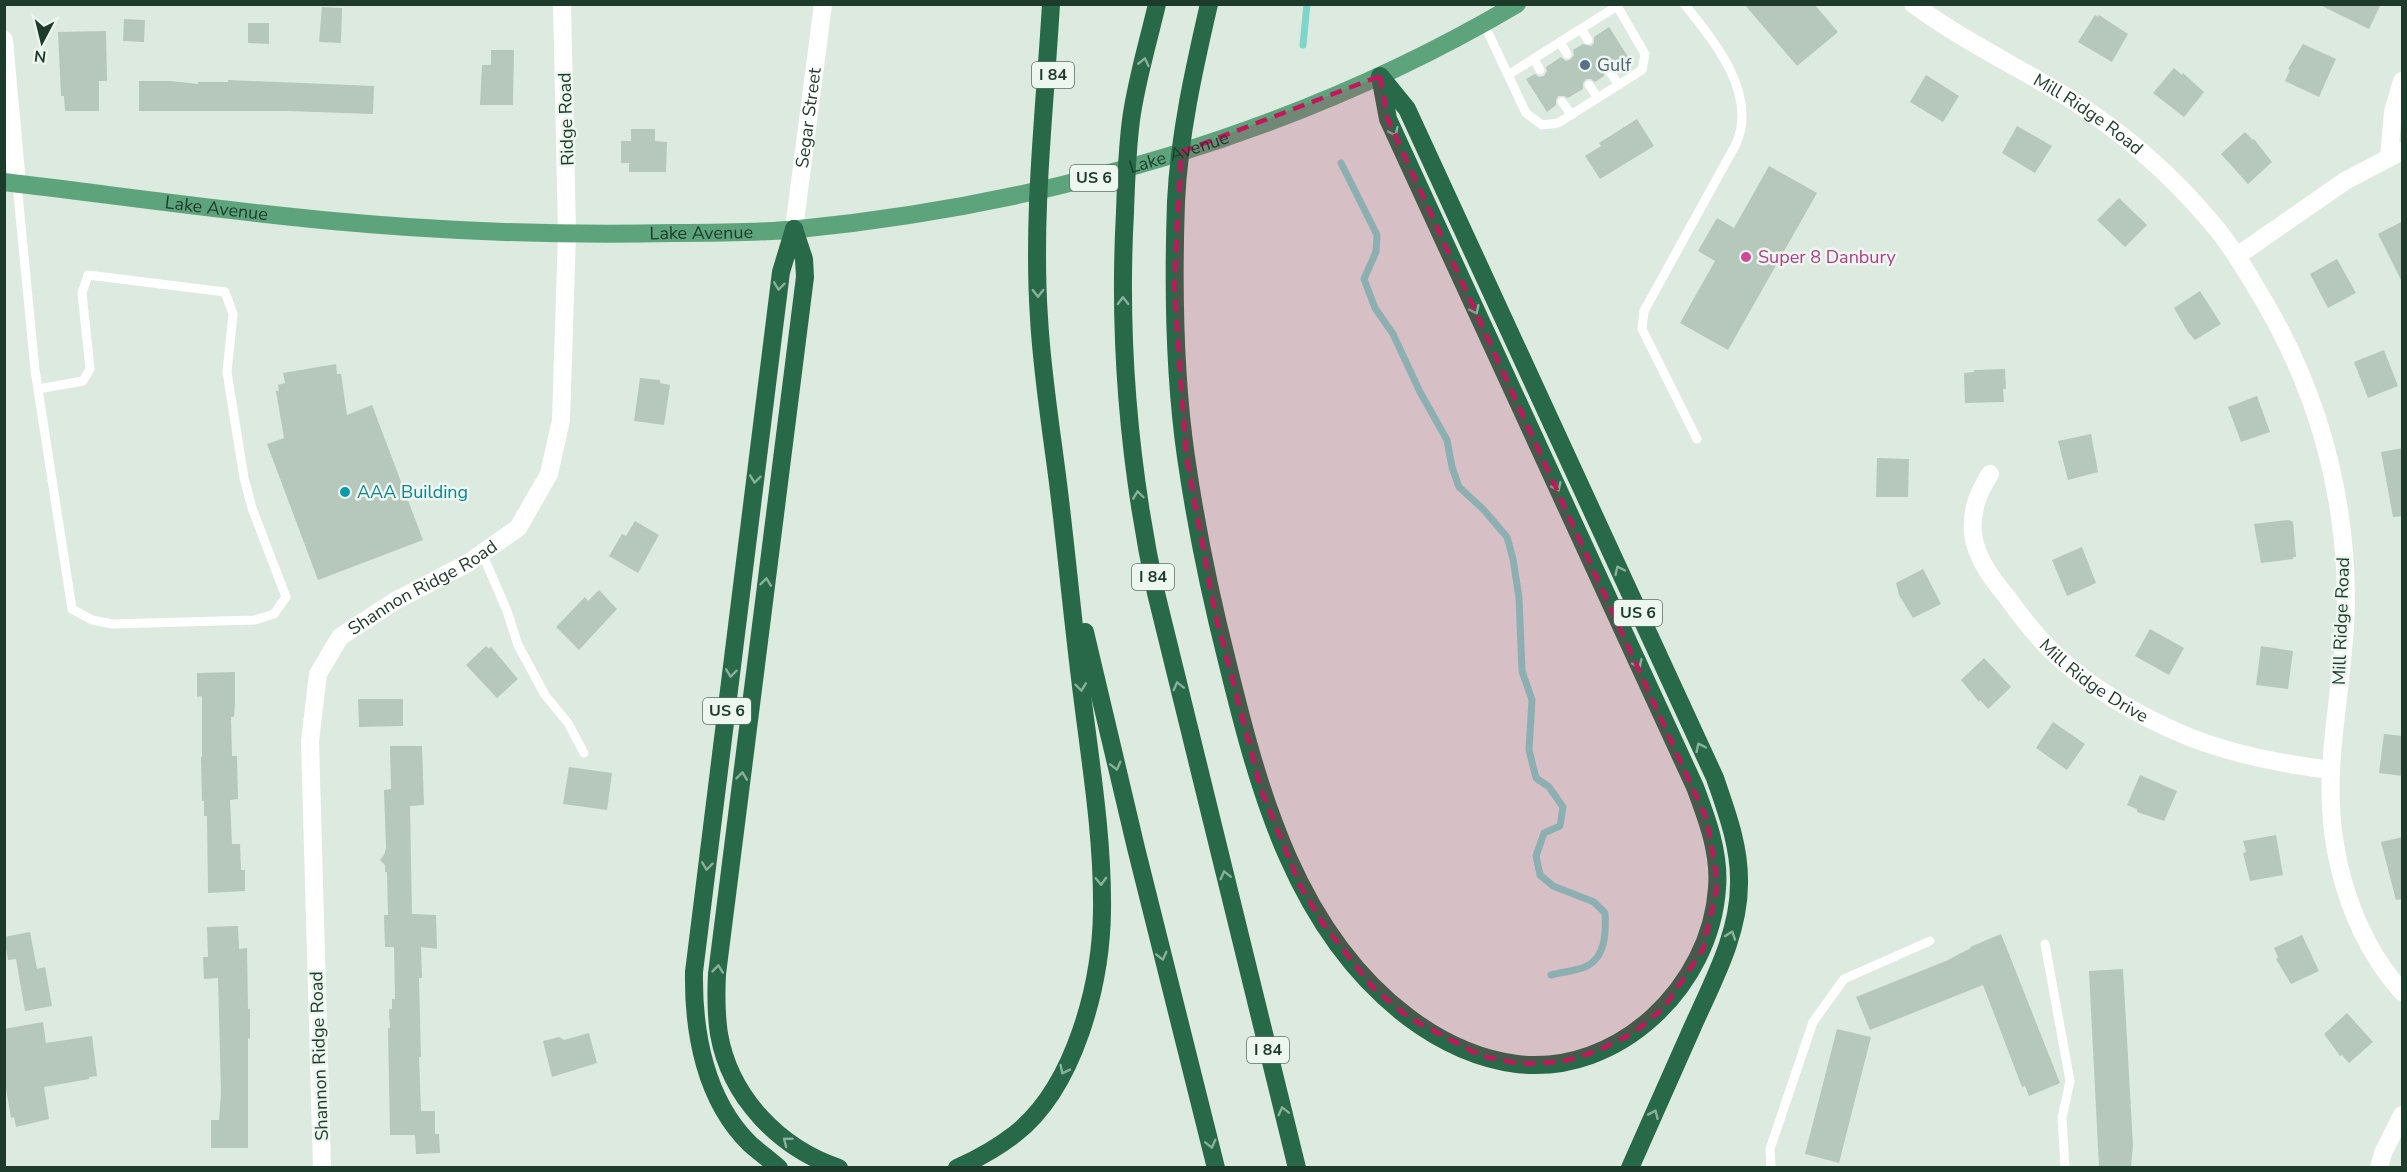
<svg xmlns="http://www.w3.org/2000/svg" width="2407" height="1172" font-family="'Nunito Sans',sans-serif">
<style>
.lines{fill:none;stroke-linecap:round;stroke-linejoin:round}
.stream{stroke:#7fd5c9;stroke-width:7}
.building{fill:#b5c8bb}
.lane{stroke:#fff;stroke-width:9}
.street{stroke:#fff;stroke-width:18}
.primary{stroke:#5da47d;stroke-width:18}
.highway{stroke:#276948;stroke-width:18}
.oneway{stroke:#8ab09c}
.marked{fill:#c2185b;fill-opacity:0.2;stroke:#c2185b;stroke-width:4.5;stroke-dasharray:12 8;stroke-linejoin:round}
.service-dot{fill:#5c6f8a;stroke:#edf7ef;stroke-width:2}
.hotel-dot{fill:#d1479c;stroke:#edf7ef;stroke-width:2}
.culture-dot{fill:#0f9aa8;stroke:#edf7ef;stroke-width:2}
.labels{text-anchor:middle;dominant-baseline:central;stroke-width:5;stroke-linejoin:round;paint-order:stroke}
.shield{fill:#edf7ef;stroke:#5b7365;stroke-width:1.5}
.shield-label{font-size:16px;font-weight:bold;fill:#1d3b2a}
.service-label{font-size:18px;fill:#4e5e75;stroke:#edf7ef;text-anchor:start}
.street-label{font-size:18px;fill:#1d3b2a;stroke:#edf7ef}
.hotel-label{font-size:18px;fill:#b23c85;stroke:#edf7ef;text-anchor:start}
.culture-label{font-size:18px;fill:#0d838f;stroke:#edf7ef;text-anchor:start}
</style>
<rect width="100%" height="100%" fill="#ddeae0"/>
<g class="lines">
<g class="stream">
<polyline points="1303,45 1307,4"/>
<path d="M1341 163 1377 235 1376 252 1364 279 1375 308 1393 334 1420 392 1447 440 1452 467 1459 487 1483 509 1507 537 1513 559 1519 598 1522 671 1532 700 1529 750 1536 778 1549 787 1563 807 1560 826 1544 833 1536 856 1540 875 1553 886 1594 902 1605 913C1606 932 1606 958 1585 967 1575 971 1562 972 1551 975"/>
</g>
</g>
<g class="building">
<polygon points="1744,4 1814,4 1838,32 1797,66"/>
<polygon points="2318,4 2381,4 2369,29"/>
<polygon points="322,7 342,8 341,43 319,42"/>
<polygon points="2095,15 2098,17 2099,15 2128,34 2112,62 2078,42"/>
<polygon points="124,19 145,20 144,42 123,41"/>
<polygon points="248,23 269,23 269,44 248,43"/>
<polygon points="1609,27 1630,60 1616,68 1612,66 1607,66 1604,70 1604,76 1595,82 1591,79 1586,79 1583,83 1583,89 1568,98 1564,96 1558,96 1556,100 1556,105 1547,112 1526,79 1535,74 1539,77 1544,76 1547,71 1546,67 1561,57 1566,61 1571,59 1574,55 1573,50 1583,44 1591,46 1594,43 1594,37"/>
<polygon points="106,31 107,81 99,81 99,111 65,111 64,96 61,96 58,32"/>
<polygon points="2303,44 2336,59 2319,97 2285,81 2290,70 2288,69"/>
<polygon points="491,50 514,50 513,105 480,105 482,65 491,65"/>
<polygon points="2174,68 2182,75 2183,73 2204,92 2184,117 2153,93"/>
<polygon points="1926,75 1959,96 1943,122 1910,102"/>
<polygon points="228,80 374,86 373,114 288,111 139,111 139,81 170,81 198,84 198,82 228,82"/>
<polygon points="1637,119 1654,146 1600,179 1585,156 1601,146 1599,143"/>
<polygon points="2017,126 2052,146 2035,173 2002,153"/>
<polygon points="631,129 655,129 655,141 667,142 666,172 629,172 629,163 621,163 621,141 631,141"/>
<polygon points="2245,132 2253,140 2254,139 2272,162 2248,184 2221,154"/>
<polygon points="1769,166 1817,193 1728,350 1680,323 1715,261 1698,251 1717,218 1734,228"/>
<polygon points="2119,198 2147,225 2125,247 2097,220"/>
<polygon points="2403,221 2403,284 2378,234"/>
<polygon points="2337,259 2356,293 2328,308 2310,274"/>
<polygon points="2200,291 2221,324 2195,340 2188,332 2174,308"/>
<polygon points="2384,350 2398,386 2368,398 2354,362"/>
<polygon points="336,364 337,374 341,374 347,415 372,405 423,540 318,580 267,444 284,438 276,391 279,391 278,385 285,383 283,373"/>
<polygon points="2005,369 2006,389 2003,389 2004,402 1965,403 1964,373 1974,372 1974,370"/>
<polygon points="640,378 660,380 660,383 670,385 664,425 634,421"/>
<polygon points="2257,396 2270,432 2241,442 2228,407"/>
<polygon points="2091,434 2098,472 2068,480 2058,441"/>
<polygon points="2403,448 2403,516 2393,517 2381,452"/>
<polygon points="1877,458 1909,459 1908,497 1876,497"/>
<polygon points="2289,520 2293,522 2296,557 2293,557 2293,559 2261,563 2254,524"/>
<polygon points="635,521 659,535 638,573 609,556 622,534 626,536"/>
<polygon points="2082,547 2096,583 2067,596 2052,560"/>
<polygon points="1923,569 1941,604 1913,618 1899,595 1896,583"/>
<polygon points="599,590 617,609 579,650 556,627 585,597 588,601"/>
<polygon points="2150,629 2184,648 2169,675 2135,656"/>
<polygon points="486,646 489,649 491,647 518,679 497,698 466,665"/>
<polygon points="2261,646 2293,651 2288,689 2256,685"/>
<polygon points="1984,658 2011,687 1988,709 1980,700 1979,702 1961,680"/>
<polygon points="235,672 235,703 234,717 231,717 232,756 237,756 238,799 230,800 232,844 240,844 241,870 245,870 245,891 208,893 207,816 204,816 204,801 202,801 201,757 202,757 202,696 197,697 197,673"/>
<polygon points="358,699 403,699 403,726 359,727"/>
<polygon points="2053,722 2085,744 2067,770 2036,748"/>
<polygon points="2384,734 2403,736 2403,776 2379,773"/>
<polygon points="390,746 422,746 424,805 410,806 412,914 436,915 437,949 421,947 422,978 419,978 421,1057 419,1057 421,1111 435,1111 435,1134 439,1134 440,1153 416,1154 415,1135 390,1135 388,1028 390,1028 389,1009 392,1009 392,999 395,999 394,947 385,947 384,915 388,915 387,872 385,872 385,865 380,860 384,855 386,848 384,790 391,789"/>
<polygon points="569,767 612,773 607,810 563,804"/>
<polygon points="2140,775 2177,791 2164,821 2137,812 2137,809 2127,805"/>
<polygon points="2276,835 2283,875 2250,881 2243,853 2246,852 2243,841"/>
<polygon points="2403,837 2403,899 2396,900 2381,842"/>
<polygon points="238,926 239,949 247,948 248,1009 250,1009 250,1038 248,1039 248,1148 211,1148 211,1120 219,1120 221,1094 218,978 204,979 203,957 208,957 207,927"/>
<polygon points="30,932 37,969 45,967 52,1006 25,1011 16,959 8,960 4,937"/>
<polygon points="2001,934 2060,1083 2029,1096 2025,1086 2022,1087 1983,985 1870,1030 1856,997 1946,961 1971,948 1970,947"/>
<polygon points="2302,935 2319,971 2291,984 2276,959 2278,957 2274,948"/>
<polygon points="2123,969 2133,1145 2131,1167 2099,1167 2089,971"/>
<polygon points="2347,1013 2373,1042 2349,1063 2342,1055 2340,1056 2324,1034"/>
<polygon points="43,1022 46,1043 92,1036 97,1076 89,1077 89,1079 44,1087 49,1119 16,1127 14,1117 11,1118 4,1077 4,1029"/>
<polygon points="1837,1029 1871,1037 1839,1163 1805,1154"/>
<polygon points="589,1033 597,1063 552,1077 543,1041 559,1037 564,1040"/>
</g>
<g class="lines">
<g class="lane">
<path d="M1684 4C1715 41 1758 95 1736 144L1644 311 1642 329 1697 439"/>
<polyline points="1484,24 1526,113 1542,125 1558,123 1642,70 1645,54 1616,4"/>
<polyline points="1581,29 1588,40"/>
<polyline points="1560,42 1567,54"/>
<polyline points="1534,59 1540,70"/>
<polyline points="1610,72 1619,85"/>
<polyline points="1508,75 1617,6"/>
<polyline points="1589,85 1598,98"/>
<polyline points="1562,102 1572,115"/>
<polyline points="17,184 35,370 72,609 92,620 112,624 255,620 274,614 286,597 252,508 244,478 227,372 233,314 225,292 88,275 82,293 90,369 83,381 38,389"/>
<polyline points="482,553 507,611 518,645 545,695 568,723 584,753"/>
<polyline points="2045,944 2070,1081 2062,1118 2065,1168"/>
<polyline points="1771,1168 1770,1149 1813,1022 1844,979 1930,941"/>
</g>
<g class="street">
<path id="s1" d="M1913 4C1962 40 2016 66 2067 97 2121 131 2170 173 2211 222 2228 241 2242 264 2255 286 2314 381 2345 485 2346 597 2346 655 2334 712 2331 770 2327 849 2349 932 2402 992"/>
<polyline points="4,40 17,184"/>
<polyline points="2389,157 2393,112 2402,81"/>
<path id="s2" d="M794 229 823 4"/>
<polyline points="2237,256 2345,181 2402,151"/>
<path id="s3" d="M1990 474C1978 493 1971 510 1973 534 1976 558 1992 579 2007 597 2022 618 2038 639 2057 656 2094 690 2143 718 2189 737 2235 755 2282 764 2331 770"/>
<path id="s4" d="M322 1168 310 741 318 674 340 637 395 601 468 563 518 528 549 474 561 420 567 233 562 4"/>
<polyline points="2379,1168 2383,1153 2402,1115"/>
</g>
<path class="primary" id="s5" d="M4 182C139 198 273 218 408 227 497 233 586 235 674 233 715 233 758 233 799 229 1050 204 1299 133 1517 4"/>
<g class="highway">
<path d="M1157 4C1148 43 1136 82 1131 120 1127 151 1126 181 1125 212 1118 340 1129 467 1156 593L1297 1168"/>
<path d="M1209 4C1194 69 1179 136 1176 202 1173 287 1174 373 1186 457 1196 526 1210 594 1227 661 1259 792 1296 932 1408 1017 1440 1041 1478 1059 1517 1064 1619 1076 1711 985 1717 888 1720 853 1707 819 1695 787L1388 119 1380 76"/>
<path d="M1381 77 1407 109 1715 778C1727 813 1740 847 1739 884 1739 934 1713 981 1693 1026 1672 1073 1651 1120 1630 1168"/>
<path d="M794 229 804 259 805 277 717 974C716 994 716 1014 719 1034 730 1097 779 1148 839 1168"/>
<polyline points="1085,632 1136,848 1216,1168"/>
<path d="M779 1168C770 1160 759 1152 750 1144 705 1100 693 1032 694 972L781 272 794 229"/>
<path d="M957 1168C977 1159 997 1148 1015 1134 1075 1087 1101 984 1102 911 1103 833 1089 755 1080 678 1072 613 1066 548 1058 483 1051 428 1042 373 1039 318 1032 214 1045 108 1051 4"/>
</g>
</g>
<defs><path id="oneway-chevron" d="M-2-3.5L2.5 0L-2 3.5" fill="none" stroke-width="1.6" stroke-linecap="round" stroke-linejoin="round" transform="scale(1.5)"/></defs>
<g class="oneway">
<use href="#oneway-chevron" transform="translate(1144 62) rotate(-77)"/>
<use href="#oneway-chevron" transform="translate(1394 132) rotate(65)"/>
<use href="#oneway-chevron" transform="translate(779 286) rotate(97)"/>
<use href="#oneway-chevron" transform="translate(1038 293) rotate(90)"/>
<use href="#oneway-chevron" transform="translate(1123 301) rotate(-91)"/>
<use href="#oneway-chevron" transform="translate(1475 310) rotate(65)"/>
<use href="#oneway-chevron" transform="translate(755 479) rotate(97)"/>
<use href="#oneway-chevron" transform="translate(1557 487) rotate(65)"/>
<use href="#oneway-chevron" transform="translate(1138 495) rotate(-98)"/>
<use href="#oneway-chevron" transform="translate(1619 570) rotate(-115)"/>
<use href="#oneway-chevron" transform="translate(766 582) rotate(-83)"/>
<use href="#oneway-chevron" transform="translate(1638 664) rotate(65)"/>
<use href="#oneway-chevron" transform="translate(731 673) rotate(97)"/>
<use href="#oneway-chevron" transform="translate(1178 686) rotate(-104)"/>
<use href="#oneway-chevron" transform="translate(1081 687) rotate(83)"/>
<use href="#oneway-chevron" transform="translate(1700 747) rotate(-115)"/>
<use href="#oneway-chevron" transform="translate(1116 766) rotate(76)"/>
<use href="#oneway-chevron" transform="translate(742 776) rotate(-83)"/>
<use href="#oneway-chevron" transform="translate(707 866) rotate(97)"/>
<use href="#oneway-chevron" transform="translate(1225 875) rotate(-104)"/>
<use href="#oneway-chevron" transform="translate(1101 881) rotate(88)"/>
<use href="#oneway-chevron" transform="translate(1731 935) rotate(-71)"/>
<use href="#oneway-chevron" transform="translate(1162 956) rotate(76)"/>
<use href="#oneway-chevron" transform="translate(718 969) rotate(-84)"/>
<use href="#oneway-chevron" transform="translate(1064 1070) rotate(116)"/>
<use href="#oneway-chevron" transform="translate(1283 1111) rotate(-104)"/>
<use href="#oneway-chevron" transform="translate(1654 1114) rotate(-66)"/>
<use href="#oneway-chevron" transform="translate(787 1141) rotate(-142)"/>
<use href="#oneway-chevron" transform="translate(1211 1144) rotate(76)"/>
</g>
<path class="marked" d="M1380 76 1388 119 1707 819 1718 884 1703 950 1664 1008 1635 1032 1598 1051 1562 1062 1520 1064 1481 1056 1409 1018 1373 988 1323 924 1300 886 1261 790 1215 614 1186 456 1174 286 1181 152Z"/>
<circle class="service-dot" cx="1585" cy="65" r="6"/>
<circle class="hotel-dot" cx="1746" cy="257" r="6"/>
<circle class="culture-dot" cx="345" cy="492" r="6"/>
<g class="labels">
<g class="shield">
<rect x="1032" y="62" width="42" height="26" rx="4.5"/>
<rect x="1070" y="165" width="48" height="26" rx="4.5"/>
<rect x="1132" y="564" width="42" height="26" rx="4.5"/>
<rect x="1614" y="600" width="48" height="26" rx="4.5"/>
<rect x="703" y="698" width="48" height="26" rx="4.5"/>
<rect x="1247" y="1037" width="42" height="26" rx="4.5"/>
</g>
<g class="shield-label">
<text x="1053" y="75">I 84</text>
<text x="1094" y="178">US 6</text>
<text x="1153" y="577">I 84</text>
<text x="1638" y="613">US 6</text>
<text x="727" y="711">US 6</text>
<text x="1268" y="1050">I 84</text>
</g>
<g class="service-label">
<text x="1597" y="65">Gulf</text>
</g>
<g class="street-label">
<text stroke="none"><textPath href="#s1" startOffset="207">Mill Ridge Road</textPath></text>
<text stroke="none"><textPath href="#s2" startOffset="112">Segar Street</textPath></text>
<text transform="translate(566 119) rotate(-92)">Ridge Road</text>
<text stroke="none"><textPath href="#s5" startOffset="1186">Lake Avenue</textPath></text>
<text stroke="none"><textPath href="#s5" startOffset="214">Lake Avenue</textPath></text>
<text stroke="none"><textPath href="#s5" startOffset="700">Lake Avenue</textPath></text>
<text stroke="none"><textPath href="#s4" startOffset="634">Shannon Ridge Road</textPath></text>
<text transform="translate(2341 621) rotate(-88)">Mill Ridge Road</text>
<text stroke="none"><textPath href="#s3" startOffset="258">Mill Ridge Drive</textPath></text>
<text transform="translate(319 1056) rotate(-92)">Shannon Ridge Road</text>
</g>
<g class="hotel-label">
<text x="1758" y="257">Super 8 Danbury</text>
</g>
<g class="culture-label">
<text x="357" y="492">AAA Building</text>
</g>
</g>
<rect width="2407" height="1172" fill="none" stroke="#1d3b2a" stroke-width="12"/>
<g transform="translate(42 42) rotate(187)" stroke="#edf7ef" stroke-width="4.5" paint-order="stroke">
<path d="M0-4.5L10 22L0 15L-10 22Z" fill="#1d3b2a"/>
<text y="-9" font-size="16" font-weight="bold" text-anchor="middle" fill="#1d3b2a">N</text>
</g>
</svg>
